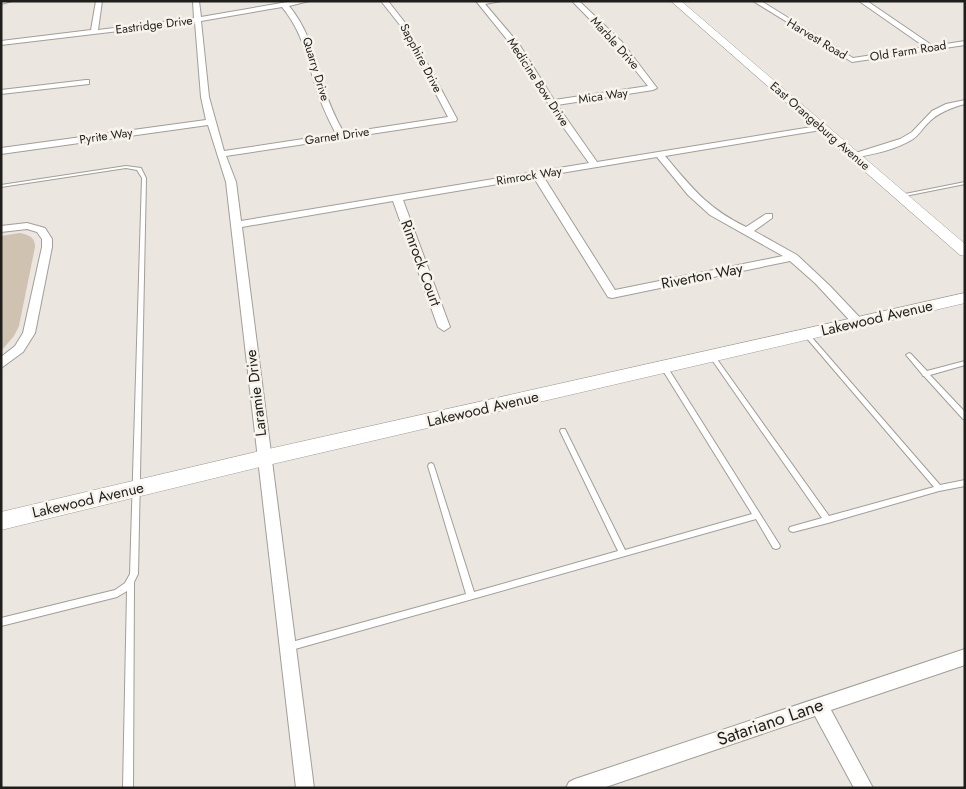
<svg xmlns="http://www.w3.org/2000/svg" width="966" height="789" font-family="Jost,sans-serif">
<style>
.green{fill:#cfc2b0}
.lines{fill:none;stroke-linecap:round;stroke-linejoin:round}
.lane-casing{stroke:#a29e98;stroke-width:2}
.street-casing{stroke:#a29e98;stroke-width:2}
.secondary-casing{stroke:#a29e98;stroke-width:1}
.lane{fill:#fff;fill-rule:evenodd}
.street{fill:#fff;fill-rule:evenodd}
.secondary{fill:#fff;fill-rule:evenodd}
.labels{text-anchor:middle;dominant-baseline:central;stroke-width:5;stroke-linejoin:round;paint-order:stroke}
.far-street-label{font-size:12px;fill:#1f1e1b;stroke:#f8f3ec}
.street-label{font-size:15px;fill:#1f1e1b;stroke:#f8f3ec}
.near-street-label{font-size:18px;fill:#1f1e1b;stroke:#f8f3ec}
</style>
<rect width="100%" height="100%" fill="#ebe6df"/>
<path class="green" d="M20 233C29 235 35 237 35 247L19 326 14 336 1 351V236Z"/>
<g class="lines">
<g class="lane-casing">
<g id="lane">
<polygon points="126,166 141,168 146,178 138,574 134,582 133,788 123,788 127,591 117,597 1,626 1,618 115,590 125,583 130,574 142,178 137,170 126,168 1,187 1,185"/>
<polygon points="965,182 965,184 900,197 898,196 900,195"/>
<polygon points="806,332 808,333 940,485 965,480 965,486 939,491 828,523 793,532 790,531 789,529 790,527 822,518 710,357 709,356 710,355 714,355 829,516 934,487 804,335 803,334 804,333"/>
<polygon points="909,353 911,354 927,371 965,361 965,365 930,375 965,412 965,419 963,419 924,376 923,376 922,374 907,356 906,355"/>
<polygon points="662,365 666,365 779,544 780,546 779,548 776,549 773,548 756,519 288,651 285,650 284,647 285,644 288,643 466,594 428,466 429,464 431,463 433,464 434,466 474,592 618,551 560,431 561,429 565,429 566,431 625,550 752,514 662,369 661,367"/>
</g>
</g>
<g class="street-casing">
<g id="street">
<polygon points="1,1 12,1 1,4"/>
<path d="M96 1H102L98 30 194 18 193 1H199L201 17 293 1H309L289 6C308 29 313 52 321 79 327 98 334 116 344 133L448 117 400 25 381 1H388L406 24 457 119 456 121 226 156 236 182 241 221 589 163 561 124 513 47 476 1H501L485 4 519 44 554 100 648 86 616 46 572 1H579L622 42 657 88 653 90 557 105 597 162 824 125V129L821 130 665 156C692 188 707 208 746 227L766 214H772V218L754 231 797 255 830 286 864 322 862 325H854L815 283 790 261 612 298 608 297 534 178 403 200 450 327 444 331 438 327 393 201 242 227 314 788H296L226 182 208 125 1 154V148L206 120 201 97 195 22 1 45V41L91 30ZM282 7C302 32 305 51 314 81 319 99 327 117 336 134L224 151 209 97 201 21ZM657 157 688 195 710 215 783 256 615 290 543 176Z"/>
<polygon points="753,1 761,1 853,58 925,47 859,1 867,1 933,46 965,41 965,45 852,62"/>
<polygon points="86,80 89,80 89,84 1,94 1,90"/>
<path d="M965 100V104C950 108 937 113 927 124 922 129 919 135 913 139 896 150 873 154 853 158L849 155 900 139 912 132 932 111 946 104Z"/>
<polygon points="27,223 45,228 52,239 52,247 35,333 23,352 1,368 1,357 15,346 23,333 42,247 42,239 37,232 27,229 1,232 1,226"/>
<polygon points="965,649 965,665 831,710 873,788 854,788 815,716 603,788 566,788 569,782 575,779"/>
</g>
</g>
<g class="secondary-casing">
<g id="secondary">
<polygon points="671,1 681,1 965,244 965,256 960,255"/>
<polygon points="965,293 965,303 264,466 1,530 1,512 264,450"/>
</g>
</g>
<use href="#lane" class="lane"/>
<use href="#street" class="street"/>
<use href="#secondary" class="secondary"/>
</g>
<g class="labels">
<g class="far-street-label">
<text transform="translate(154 25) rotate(-7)">Eastridge Drive</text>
<text transform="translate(817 39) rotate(31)">Harvest Road</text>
<text transform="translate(615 43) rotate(48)">Marble Drive</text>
<text transform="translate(908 51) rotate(-9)">Old Farm Road</text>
<text transform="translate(421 58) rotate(62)">Sapphire Drive</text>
<text transform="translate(316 69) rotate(73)">Quarry Drive</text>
<text transform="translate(538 82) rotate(57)">Medicine Bow Drive</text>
<text transform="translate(603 96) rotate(-8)">Mica Way</text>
<text transform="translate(820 126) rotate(41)">East Orangeburg Avenue</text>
<text transform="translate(106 136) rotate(-8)">Pyrite Way</text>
<text transform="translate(337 136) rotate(-8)">Garnet Drive</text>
<text transform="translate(529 176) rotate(-9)">Rimrock Way</text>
</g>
<g class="street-label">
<text transform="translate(421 263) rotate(70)">Rimrock Court</text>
<text transform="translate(702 276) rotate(-11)">Riverton Way</text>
<text transform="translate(877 318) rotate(-13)">Lakewood Avenue</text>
<text transform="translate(256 393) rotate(-97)">Laramie Drive</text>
<text transform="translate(483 409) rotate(-13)">Lakewood Avenue</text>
<text transform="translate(88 500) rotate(-13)">Lakewood Avenue</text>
</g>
<g class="near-street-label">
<text transform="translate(770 722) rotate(-19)">Satariano Lane</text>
</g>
</g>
<rect width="966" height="789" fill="none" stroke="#1f1e1b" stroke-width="5"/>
</svg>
